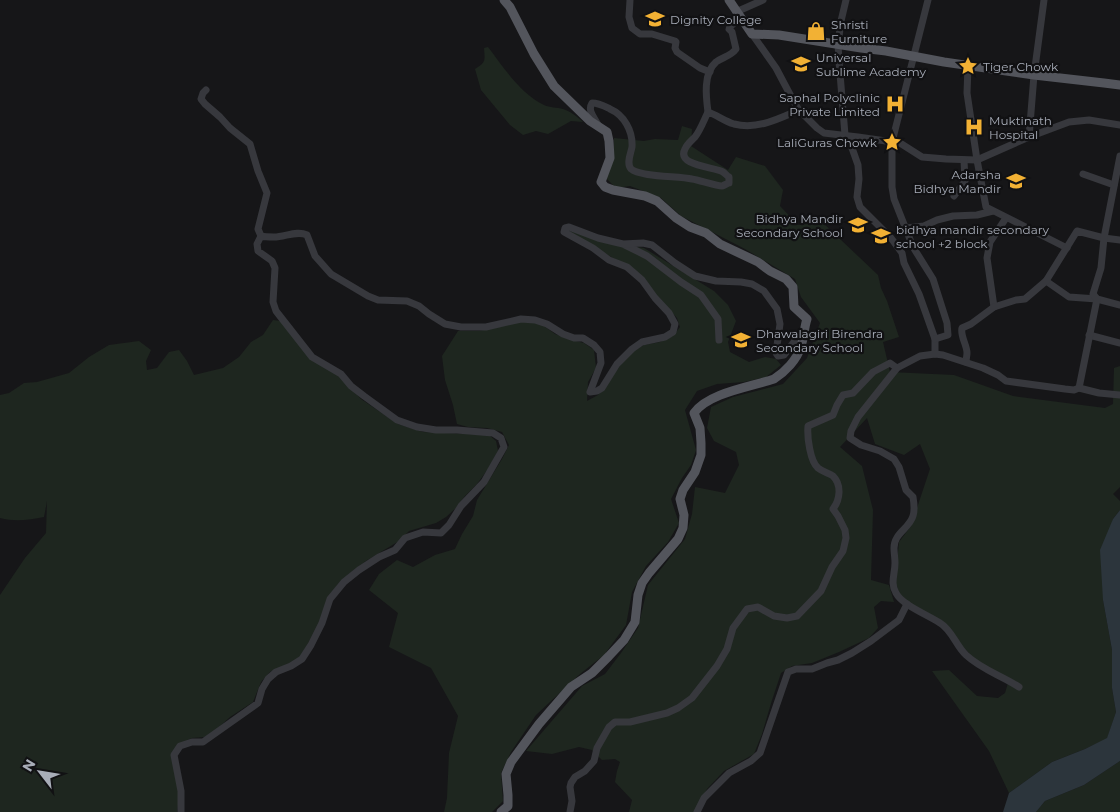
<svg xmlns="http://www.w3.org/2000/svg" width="1120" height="812" font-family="Montserrat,sans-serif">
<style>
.green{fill:#1e261f}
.water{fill:#2c353c}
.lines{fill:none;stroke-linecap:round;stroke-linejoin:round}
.minor{stroke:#37383d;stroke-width:7}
.major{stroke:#53555c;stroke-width:9}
.labels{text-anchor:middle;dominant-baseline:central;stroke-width:4.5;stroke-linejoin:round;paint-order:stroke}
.poi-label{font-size:12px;fill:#a8adb8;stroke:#111113;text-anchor:start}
</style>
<rect width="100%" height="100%" fill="#161618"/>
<g class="green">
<path d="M488 47C504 68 520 93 544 105 550 108 557 107 563 109 570 111 578 117 583 122L571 121 548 134 536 131 523 135 510 125 481 90 475 69C486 62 485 61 484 48Z"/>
<polygon points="682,126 692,129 691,146 728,170 736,157 765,166 783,190 780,206 798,225 821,221 878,275 881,288 887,301 899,337 883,342 890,372 954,375 1013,396 1105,408 1113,404 1114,368 1120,366 1120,487 1113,494 1120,501 1120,510 1113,519 1103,600 1112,650 1112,688 1116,712 1107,739 1085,749 1052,762 1009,793 989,751 932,671 949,670 977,696 998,698 1005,693 1008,683 985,670 950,633 921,614 900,594 895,582 899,542 911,526 930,469 920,444 904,455 875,444 867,418 840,447 862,466 873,510 871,580 889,585 894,602 881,601 874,607 878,628 869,638 839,652 812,663 792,666 781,673 772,700 762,734 754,754 724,771 707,789 694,812 629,812 632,800 615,782 617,771 620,762 615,759 602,760 592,750 579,747 552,754 526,751 582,686 605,674 621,653 638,628 648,585 685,539 692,514 695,487 725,493 739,465 736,452 714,441 707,428 711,407 733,397 783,384 807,358 820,323 801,297 795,279 745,249 681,216 661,198 630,186 616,188 605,177 613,162 614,138 644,141 655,139 678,140"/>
<polygon points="573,230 607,242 644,248 714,291 728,305 736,321 728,342 730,352 749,362 765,357 776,359 781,365 766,377 744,382 717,384 697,391 685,410 696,450 691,465 682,478 671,499 679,523 668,542 646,566 632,592 626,625 604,655 580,674 536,715 511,752 501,773 503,801 492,812 444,812 447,798 449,753 458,716 431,668 389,647 398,613 369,590 379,574 397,560 413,567 435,555 455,549 462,534 473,516 477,500 502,459 509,445 502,432 487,428 468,427 457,424 453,405 445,380 442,356 458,331 479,331 503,326 521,321 532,322 544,326 555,334 572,340 584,343 594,350 596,368 588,382 587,401 598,395 622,363 635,350 644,345 660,342 673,336 680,327 677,318 666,306 618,261 568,231"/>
<path d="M273 320 281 321 291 335 339 376 361 399 398 424 423 432 489 435 496 441 498 451 488 469 477 484 465 496 456 508 446 517 436 523 409 531 399 541 366 561 350 573 337 585 318 626 299 659 270 672 261 682 253 702 230 717 216 730 205 737 192 738 181 743 173 752C175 771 181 793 177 812H0V595L25 558 46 533 47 501 44 517C29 520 15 522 0 518V395L9 393 24 383 37 382 69 373 89 357 109 345 139 341 151 350 146 361 147 370 157 368 169 352 179 350 187 361 194 375 223 368 239 357 251 342 263 335Z"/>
<polygon points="1120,761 1120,812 1036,812 1045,801 1084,785"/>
</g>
<polygon class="water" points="1120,510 1120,761 1084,785 1045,801 1036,812 1003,812 1009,793 1052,762 1085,749 1107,738 1116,712 1112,688 1112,650 1103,600 1100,550 1113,519"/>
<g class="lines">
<g class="minor">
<polyline points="630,0 629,17 632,28 640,34 652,34 675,41 676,42 675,48 677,52 700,68 710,72"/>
<polyline points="846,0 841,21 838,44 839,61 845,135 852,148 858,165 859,179 857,197 860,207 891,238 902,253 904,263 919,294 935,339 935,354"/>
<polyline points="928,0 892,142 892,187 894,199 913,247 933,279 947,323 948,335 935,339"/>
<polyline points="736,12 763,0"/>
<polyline points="752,34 776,68 794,102 799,110 817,128 824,133 858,137 900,143 922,157 946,159 977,160 1029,137 1069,122 1089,120 1120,125"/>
<polyline points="968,66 967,93 977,160 986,207 1067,248"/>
<polyline points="206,90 203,93 201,99 205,104 220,117 230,128 250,144 258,171 267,193 258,229 261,236"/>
<path d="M708 112C706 97 703 73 716 62 723 57 731 56 736 49L732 32 729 29 730 27 740 17"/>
<path d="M598 125C595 118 587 111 592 103 599 103 604 106 610 109 624 115 633 131 632 147 631 153 626 163 631 169 640 177 678 176 692 179 699 180 716 186 722 186 723 186 728 183 729 183V177C727 176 726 174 723 172 715 167 676 166 685 149 687 144 691 141 695 137 700 131 704 120 708 112 717 115 724 121 734 124 757 130 778 119 799 110"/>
<polyline points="1029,137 1034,75 1044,0"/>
<polyline points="1083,174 1114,185"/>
<polyline points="954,196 965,181 964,160"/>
<polyline points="906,228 924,226 937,220 953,216 977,215 993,211"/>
<polyline points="625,245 647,256 681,282 701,295 718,319 719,340"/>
<polyline points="1046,281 1069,297 1097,299 1120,305"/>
<polyline points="994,307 987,258 990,242 1006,218"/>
<polyline points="1089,335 1120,343"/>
<path d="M966 362C966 359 967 356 967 353 967 345 960 336 962 328L971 324 994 307 1016 300 1025 299 1046 281 1077 231 1104 238 1120 240"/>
<polyline points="1079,388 1097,299 1093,294 1101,268 1104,238 1120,156"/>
<path d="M1019 687C1001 675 982 670 966 655 956 646 952 630 940 623 928 615 902 605 896 593 890 583 895 574 895 563 895 558 894 553 894 548 894 533 909 529 913 516 915 510 914 503 913 497L906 490 899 467 894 459 880 451 861 445 850 438 851 431 858 417 897 368 920 356 935 354 943 355 983 368 998 375 1006 381 1065 389 1074 390 1079 388 1099 393 1120 395"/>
<path d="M181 812V791L174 755 180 746 192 742H203L258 703 262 689 268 679 276 672 291 666 302 659 311 645 322 623 330 599 344 582 359 570 379 557 395 550 405 538 423 532 441 533 449 525 461 506 484 482 504 447 501 438 493 433 457 430H436L417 427 397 420 364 396 351 386 341 374 312 357 276 311 273 302 275 268 272 261 258 251 257 244 261 236C265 237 269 237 274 237 285 237 297 230 307 235L315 256 331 274 368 296 378 300 407 301 419 306 429 314 445 324 461 327H486L521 319 535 320 547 324 563 334 574 338H583L594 345 600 352 601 363 590 392 597 391 602 388 617 364 632 349 642 342 665 337 673 332 675 324 669 313 655 298 642 280 627 267 609 260 593 248 564 232 565 228 569 227 598 238 623 244 643 243 652 245 675 263 695 276 716 281 741 282 752 284 764 291 777 309 780 324 776 353 778 356 784 355 804 329"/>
<path d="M570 812 572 801 570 787 571 783 575 777 585 771 594 761 597 748 609 727 615 722H630L667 713 678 708 692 698 717 666 727 649 733 628 747 609 758 607 774 616 787 618 797 616 821 591 832 567 843 551 846 538 845 530 838 516 833 509C840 500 842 485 833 476 829 473 823 472 818 468 810 461 807 437 808 426L833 415 837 405 843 395 853 393 873 372 890 363 897 368"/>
<polyline points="697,812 704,798 729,773 751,761 760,753 788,672 796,669 812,669 827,663 838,660 852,653 871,641 899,620 907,604"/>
</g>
<g class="major">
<polyline points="729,0 752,34 779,35 861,48 886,51 944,62 1034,75 1104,83 1120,85"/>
<path d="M501 812 508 806V795L506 774 511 762 539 724 571 687 592 673 609 656 624 640 635 622 638 595 642 583 649 573 678 539 683 528 684 515 680 499 683 490 695 472 701 455V443L700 428 694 413C708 393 750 387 774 379 785 372 797 360 801 346 804 338 804 328 807 319L794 307 793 287 786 279 770 271 758 262 720 244 706 233 690 227 676 218 657 201 645 196 613 190 605 187 601 182 610 158 609 141 607 132 590 121 554 86 534 54 510 7 504 0"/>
</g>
</g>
<defs>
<g id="university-bare" transform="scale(1.5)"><path d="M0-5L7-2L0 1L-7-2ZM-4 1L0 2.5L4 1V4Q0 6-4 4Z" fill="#f2b134" stroke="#111113" stroke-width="2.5" paint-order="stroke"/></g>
<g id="shop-bare" transform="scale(1.5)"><path d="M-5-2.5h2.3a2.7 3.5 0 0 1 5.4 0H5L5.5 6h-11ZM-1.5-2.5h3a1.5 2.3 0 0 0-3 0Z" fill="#f2b134" stroke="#111113" stroke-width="2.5" paint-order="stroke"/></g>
<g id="school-bare" transform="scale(1.5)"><path d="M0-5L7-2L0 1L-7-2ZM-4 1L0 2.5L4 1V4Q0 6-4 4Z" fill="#f2b134" stroke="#111113" stroke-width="2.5" paint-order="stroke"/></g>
<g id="sight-bare" transform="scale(1.5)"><path d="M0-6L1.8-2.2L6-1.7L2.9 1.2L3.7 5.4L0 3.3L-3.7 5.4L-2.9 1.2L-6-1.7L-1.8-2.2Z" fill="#f2b134" stroke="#111113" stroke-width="2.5" paint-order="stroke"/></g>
<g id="hospital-bare" transform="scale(1.5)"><path d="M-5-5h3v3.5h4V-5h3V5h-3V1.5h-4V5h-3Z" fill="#f2b134" stroke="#111113" stroke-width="2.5" paint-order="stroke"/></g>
</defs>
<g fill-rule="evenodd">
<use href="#university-bare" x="655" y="19"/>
<use href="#shop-bare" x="816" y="31"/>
<use href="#school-bare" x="801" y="64"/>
<use href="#sight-bare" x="968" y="66"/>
<use href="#hospital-bare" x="895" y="104"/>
<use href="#hospital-bare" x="974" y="127"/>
<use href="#sight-bare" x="892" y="142"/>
<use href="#school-bare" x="1016" y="181"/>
<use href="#school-bare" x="858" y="225"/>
<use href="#university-bare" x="881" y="236"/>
<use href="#school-bare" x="741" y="340"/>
</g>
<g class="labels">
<g class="poi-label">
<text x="670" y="19">Dignity College</text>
<text x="831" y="24">Shristi<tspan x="831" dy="14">Furniture</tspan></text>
<text x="816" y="57">Universal<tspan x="816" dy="14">Sublime Academy</tspan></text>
<text x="983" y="66">Tiger Chowk</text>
<text x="880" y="97" text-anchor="end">Saphal Polyclinic<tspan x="880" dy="14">Private Limited</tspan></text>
<text x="989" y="120">Muktinath<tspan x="989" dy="14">Hospital</tspan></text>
<text x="877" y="142" text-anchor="end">LaliGuras Chowk</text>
<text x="1001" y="174" text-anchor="end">Adarsha<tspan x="1001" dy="14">Bidhya Mandir</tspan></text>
<text x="843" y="218" text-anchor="end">Bidhya Mandir<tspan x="843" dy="14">Secondary School</tspan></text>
<text x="896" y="229">bidhya mandir secondary<tspan x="896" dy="14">school +2 block</tspan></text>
<text x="756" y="333">Dhawalagiri Birendra<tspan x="756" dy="14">Secondary School</tspan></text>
</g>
</g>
<g transform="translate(40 772) rotate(301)" stroke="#111113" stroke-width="4" paint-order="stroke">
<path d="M0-4L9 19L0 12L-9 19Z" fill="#a8adb8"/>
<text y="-8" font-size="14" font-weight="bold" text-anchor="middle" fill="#a8adb8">N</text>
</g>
</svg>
